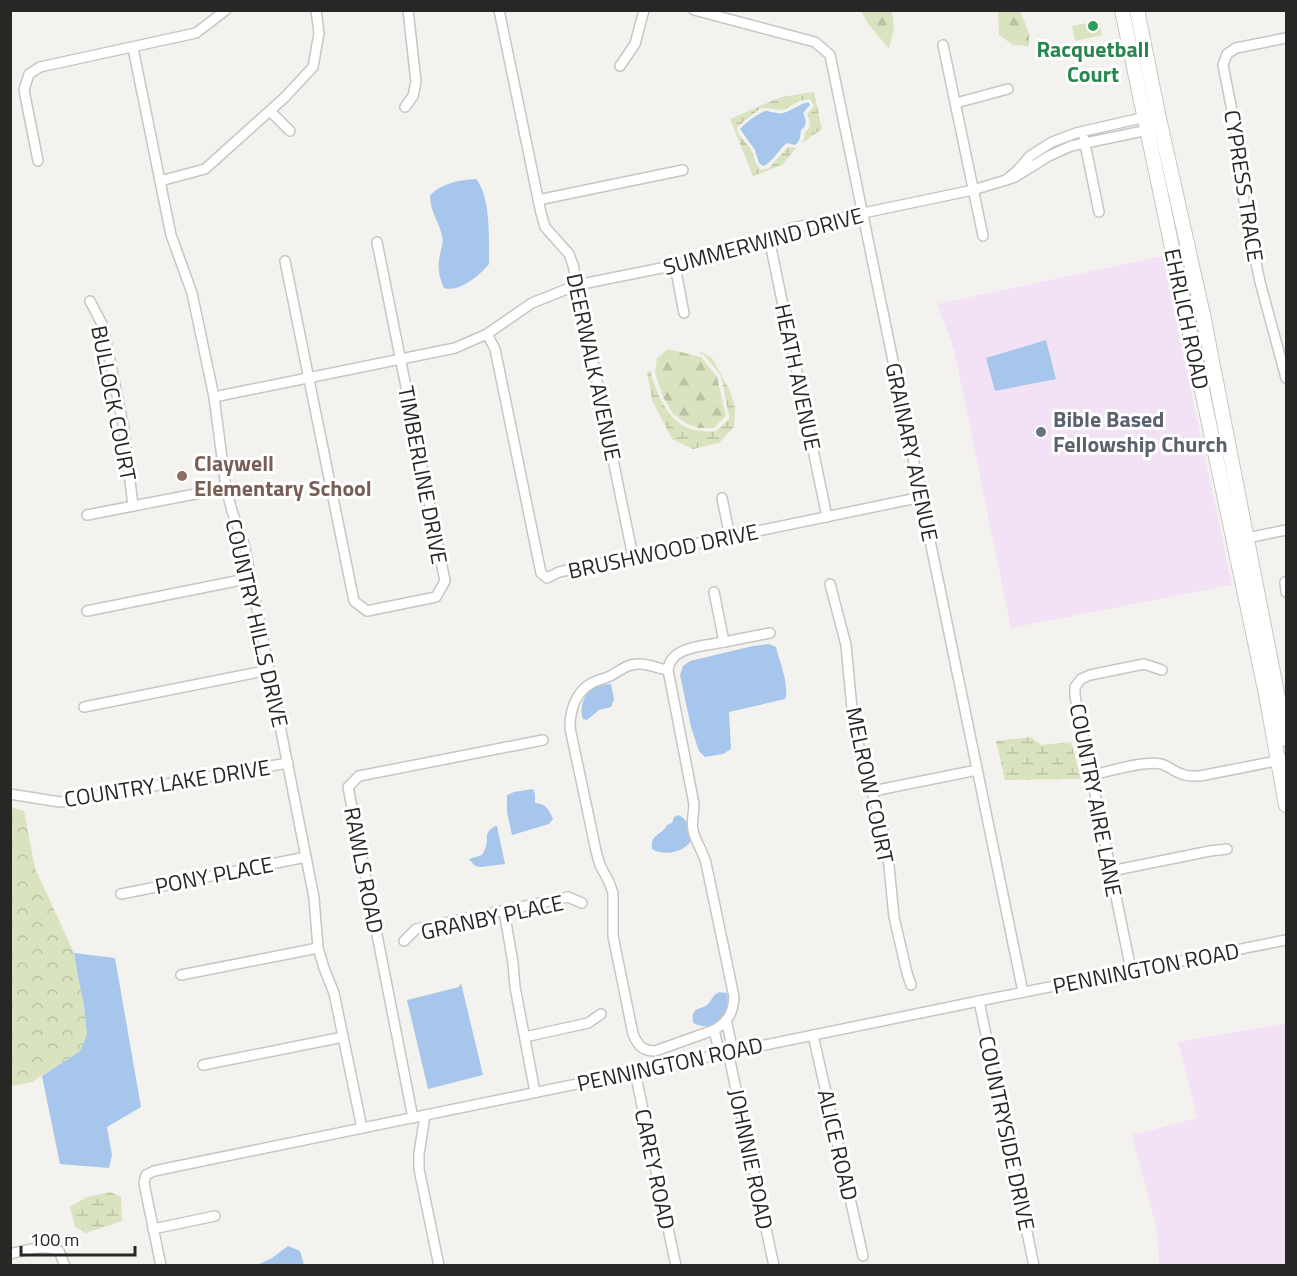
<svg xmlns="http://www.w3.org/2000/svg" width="1297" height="1276" font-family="'Titillium Web',sans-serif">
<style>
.commercial{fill:#f3e2f5}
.forest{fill:url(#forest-firs)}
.wetland{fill:url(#wetland-marsh)}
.park{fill:url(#park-crowns)}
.pitch{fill:#dae3bf}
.water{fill:#a6c6ec}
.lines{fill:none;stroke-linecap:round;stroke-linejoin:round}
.street-casing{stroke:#c8c6c2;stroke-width:12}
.secondary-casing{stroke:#c8c6c2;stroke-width:16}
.street{stroke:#fff;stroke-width:9}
.secondary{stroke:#fff;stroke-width:14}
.leisure-dot{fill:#2e9e5b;stroke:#fff;stroke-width:2}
.worship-dot{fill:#6b7280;stroke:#fff;stroke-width:2}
.education-dot{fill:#8d6e63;stroke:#fff;stroke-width:2}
.labels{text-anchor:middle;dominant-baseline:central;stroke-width:6;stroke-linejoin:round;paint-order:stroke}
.leisure-label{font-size:22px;font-weight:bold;fill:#27864d;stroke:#fff}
.street-label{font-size:22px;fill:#272725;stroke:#fff}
.worship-label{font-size:22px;font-weight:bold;fill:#5b616d;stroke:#fff;text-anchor:start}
.education-label{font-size:22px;font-weight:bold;fill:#785e54;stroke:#fff;text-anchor:start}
</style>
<defs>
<pattern id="forest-firs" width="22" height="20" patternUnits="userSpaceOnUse" patternTransform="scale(1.5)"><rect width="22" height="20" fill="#dae3bf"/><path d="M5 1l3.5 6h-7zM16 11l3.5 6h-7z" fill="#bbc3a4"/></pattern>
<pattern id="wetland-marsh" width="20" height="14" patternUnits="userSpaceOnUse" patternTransform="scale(1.5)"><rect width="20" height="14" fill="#dae3bf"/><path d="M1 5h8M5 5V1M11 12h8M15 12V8" fill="none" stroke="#bbc3a4"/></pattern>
<pattern id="park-crowns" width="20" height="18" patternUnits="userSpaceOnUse" patternTransform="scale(1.5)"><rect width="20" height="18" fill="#dae3bf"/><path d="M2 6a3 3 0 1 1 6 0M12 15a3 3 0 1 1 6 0" fill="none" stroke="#bbc3a4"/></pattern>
</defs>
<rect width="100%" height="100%" fill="#f4f2ee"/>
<g class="commercial">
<polygon points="1163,256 1232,585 1011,628 954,349 937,304"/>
<polygon points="1286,1023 1286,1265 1159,1265 1157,1230 1132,1135 1197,1118 1178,1042"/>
</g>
<g class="forest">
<polygon points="861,11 892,11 894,28 889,49 869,25"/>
<polygon points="998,11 1020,11 1029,33 1029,46 1013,45 999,35"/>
<polygon points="668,349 701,357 717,377 726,416 714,428 699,428 687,424 673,414 663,397 655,373 657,358"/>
</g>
<g class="wetland">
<path d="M814 92 822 129 802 143 804 139 805 132C812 127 810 121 807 114L814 106 810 99 799 101 784 110 761 108 737 127C737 137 748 142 752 152 755 159 755 164 761 170L769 168 788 147 796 148 782 165 753 176 730 119 781 97Z"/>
<path d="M701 352 712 358 729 389 735 406 734 427 719 443 693 449 672 439 652 400 647 372 652 371 651 374C662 408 675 435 716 431L729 419V416L721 376 704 355 700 353Z"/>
<polygon points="1031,737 1041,745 1071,742 1081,779 1005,780 996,741"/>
<polygon points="110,1192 121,1197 122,1221 86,1233 75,1227 70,1207 87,1197"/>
</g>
<polygon class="park" points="11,807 24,811 35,868 74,953 78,977 84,1004 87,1035 80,1051 32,1082 11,1086"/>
<polygon class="pitch" points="1099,21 1102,35 1075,41 1072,26"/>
<g class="water">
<path d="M808 102 810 105 803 113C806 120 808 125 801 130 800 137 801 140 795 145L787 143C778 150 773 162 763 166L759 163 755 150 740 129C744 124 762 110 767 111 774 112 779 115 786 112 794 109 800 104 808 102Z"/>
<path d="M476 179C491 197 489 241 489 264 480 275 459 293 444 288 439 277 437 267 440 255 441 248 444 243 442 236 439 221 430 212 430 195 443 183 458 180 476 179Z"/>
<polygon points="1046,340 1056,379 995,391 986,358"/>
<path d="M769 644 776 647C779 660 790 687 785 699L729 712 731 749 723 754 705 757 699 751 691 727 680 675 683 666 690 661 753 646Z"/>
<path d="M611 684 614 699 611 707 599 710 587 720 583 719C579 709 584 691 595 687 599 685 606 685 611 684Z"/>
<path d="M533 789 535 794V803C546 804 549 809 553 819L549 824 512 835 507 812V795L514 792Z"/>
<path d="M678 815C688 818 690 831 691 841 683 853 664 856 652 849 650 833 662 836 667 825L672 823 674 817Z"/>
<path d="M495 826H497L505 864 481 867 475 866 469 859 482 855C483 854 486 847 486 846 489 836 483 834 495 826Z"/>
<polygon points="74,953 115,958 141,1107 107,1127 112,1155 109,1168 60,1164 42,1076 80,1051 87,1035 84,1005 78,977"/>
<polygon points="461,983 483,1075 428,1089 407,1000 459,987"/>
<path d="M719 992 727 993C732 1014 714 1034 693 1023 691 1004 701 1012 709 1003 713 998 713 995 719 992Z"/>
<polygon points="288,1246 300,1251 304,1265 257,1265 272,1258"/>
</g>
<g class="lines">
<g class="street-casing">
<g id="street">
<polyline points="499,10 541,213 545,227 569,254 573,265 633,557"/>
<polyline points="694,10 815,42 830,55 1023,992"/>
<polyline points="1286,38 1236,48 1227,54 1223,65 1237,136 1245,209 1260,282 1286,378"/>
<polyline points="943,45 983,236"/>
<polyline points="133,48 171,235 192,293 214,397 226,488 232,511 244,544 306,857 314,898 318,948 324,968 334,993 362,1128"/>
<polyline points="620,66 635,44 644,10"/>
<polyline points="956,103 1008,89"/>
<polyline points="405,107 413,96 416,82 408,10"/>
<polyline points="271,112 290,131"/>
<polyline points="1150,116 1076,133 1052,142 1030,156 1017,171 1006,180 1015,177 1049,156 1071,146 1153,129"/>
<polyline points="1084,139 1099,212"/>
<polyline points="38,161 24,90 29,74 40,67 196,33 226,10"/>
<polyline points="160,181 205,169 284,98 313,67 319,33 316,10"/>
<polyline points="538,200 683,170"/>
<polyline points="769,238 827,517"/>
<polyline points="285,261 354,601 367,611 436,597 445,581 377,242"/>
<polyline points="675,266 684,313"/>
<polyline points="90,301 103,326 124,429 133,506"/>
<polyline points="487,334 495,349 541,573 547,578 559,572 922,497"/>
<polyline points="214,397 455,348 487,334 532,303 577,285 726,255 744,249 792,228 973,190 1006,180"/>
<polyline points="722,498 730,537"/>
<polyline points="87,515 226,488"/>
<polyline points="1242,539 1286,530"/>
<polyline points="1285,582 1286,592"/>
<polyline points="830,584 846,645 852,709 856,733 861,756 881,821 889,866 894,917 907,973 911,985"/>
<polyline points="714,592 724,642 770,633"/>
<polyline points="87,611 251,578"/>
<path d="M668 670C658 669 650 664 640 664 628 663 620 671 610 676 604 679 597 680 592 683 575 692 570 711 570 728L596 851 600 865 609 882 613 893V936L633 1034C638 1046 643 1051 655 1051L714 1030C728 1022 733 1013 734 997L706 863C703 851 695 841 693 830 691 821 694 813 694 804L668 670C670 646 705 646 724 642"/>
<polyline points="84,707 269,670"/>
<path d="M1091 775C1108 772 1145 760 1161 764 1169 766 1174 772 1182 774 1188 777 1194 776 1200 776L1286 759"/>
<polyline points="873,791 977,770"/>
<polyline points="10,794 60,802 288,763"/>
<polyline points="1111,871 1210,851 1227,849"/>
<polyline points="121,894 306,857"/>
<polyline points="504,911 513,963 515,987 535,1092"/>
<polyline points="404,941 416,929 568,897 582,903"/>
<polyline points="1131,970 1075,696 1075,687 1081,679 1090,675 1144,664 1162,670"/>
<polyline points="181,975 318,948"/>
<polyline points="979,1001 1034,1266"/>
<polyline points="726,1020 733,1051"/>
<polyline points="714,1030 720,1054"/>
<polyline points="813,1035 863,1256"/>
<polyline points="525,1037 588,1023 601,1014"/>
<polyline points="728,1052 774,1266"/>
<polyline points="203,1065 343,1037"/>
<polyline points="635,1072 676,1266"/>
<polyline points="425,1115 419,1154 419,1169 439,1266"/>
<polyline points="413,1118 348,787 359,776 543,740"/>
<polyline points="153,1229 215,1216"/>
<path d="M10 1254C27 1250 43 1244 59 1251L65 1266"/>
<polyline points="161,1266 144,1183 146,1175 154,1171 979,1001 1286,940"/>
</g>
</g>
<g class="secondary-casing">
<g id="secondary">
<polyline points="1122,10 1266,694 1286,805"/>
<polyline points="1137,10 1158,114 1203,315 1286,739"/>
</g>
</g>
<use href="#street" class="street"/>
<use href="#secondary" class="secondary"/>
</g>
<circle class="leisure-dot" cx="1093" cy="26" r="6"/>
<circle class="worship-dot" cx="1041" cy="432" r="6"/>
<circle class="education-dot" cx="182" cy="476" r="6"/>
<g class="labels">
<g class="leisure-label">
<text x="1093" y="49">Racquetball<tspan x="1093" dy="25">Court</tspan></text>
</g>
<g class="street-label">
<text transform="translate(1244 186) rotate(81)">CYPRESS TRACE</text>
<text transform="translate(763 241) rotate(-15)">SUMMERWIND DRIVE</text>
<text transform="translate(1187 319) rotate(78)">EHRLICH ROAD</text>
<text transform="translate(594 367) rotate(78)">DEERWALK AVENUE</text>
<text transform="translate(798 377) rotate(78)">HEATH AVENUE</text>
<text transform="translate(114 403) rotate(79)">BULLOCK COURT</text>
<text transform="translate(912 452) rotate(78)">GRAINARY AVENUE</text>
<text transform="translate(423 475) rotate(79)">TIMBERLINE DRIVE</text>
<text transform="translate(663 551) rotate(-12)">BRUSHWOOD DRIVE</text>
<text transform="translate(257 623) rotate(77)">COUNTRY HILLS DRIVE</text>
<text transform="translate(167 783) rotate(-9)">COUNTRY LAKE DRIVE</text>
<text transform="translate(870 785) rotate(78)">MELROW COURT</text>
<text transform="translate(1096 800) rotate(79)">COUNTRY AIRE LANE</text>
<text transform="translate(364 870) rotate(79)">RAWLS ROAD</text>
<text transform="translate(214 875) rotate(-11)">PONY PLACE</text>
<text transform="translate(492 917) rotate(-12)">GRANBY PLACE</text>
<text transform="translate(1146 968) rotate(-11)">PENNINGTON ROAD</text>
<text transform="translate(670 1064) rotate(-12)">PENNINGTON ROAD</text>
<text transform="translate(1007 1133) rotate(78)">COUNTRYSIDE DRIVE</text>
<text transform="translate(838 1145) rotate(77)">ALICE ROAD</text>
<text transform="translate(751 1159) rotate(78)">JOHNNIE ROAD</text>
<text transform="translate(655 1169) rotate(78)">CAREY ROAD</text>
</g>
<g class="worship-label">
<text x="1053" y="419">Bible Based<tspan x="1053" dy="25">Fellowship Church</tspan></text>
</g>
<g class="education-label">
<text x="194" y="463">Claywell<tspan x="194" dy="25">Elementary School</tspan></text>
</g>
</g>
<rect width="1297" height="1276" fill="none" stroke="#272725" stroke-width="24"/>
<path d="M21 1246v9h114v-9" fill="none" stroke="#272725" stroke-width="3"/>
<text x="30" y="1246" font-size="18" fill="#272725" stroke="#ffffff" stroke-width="4.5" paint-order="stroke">100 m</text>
</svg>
